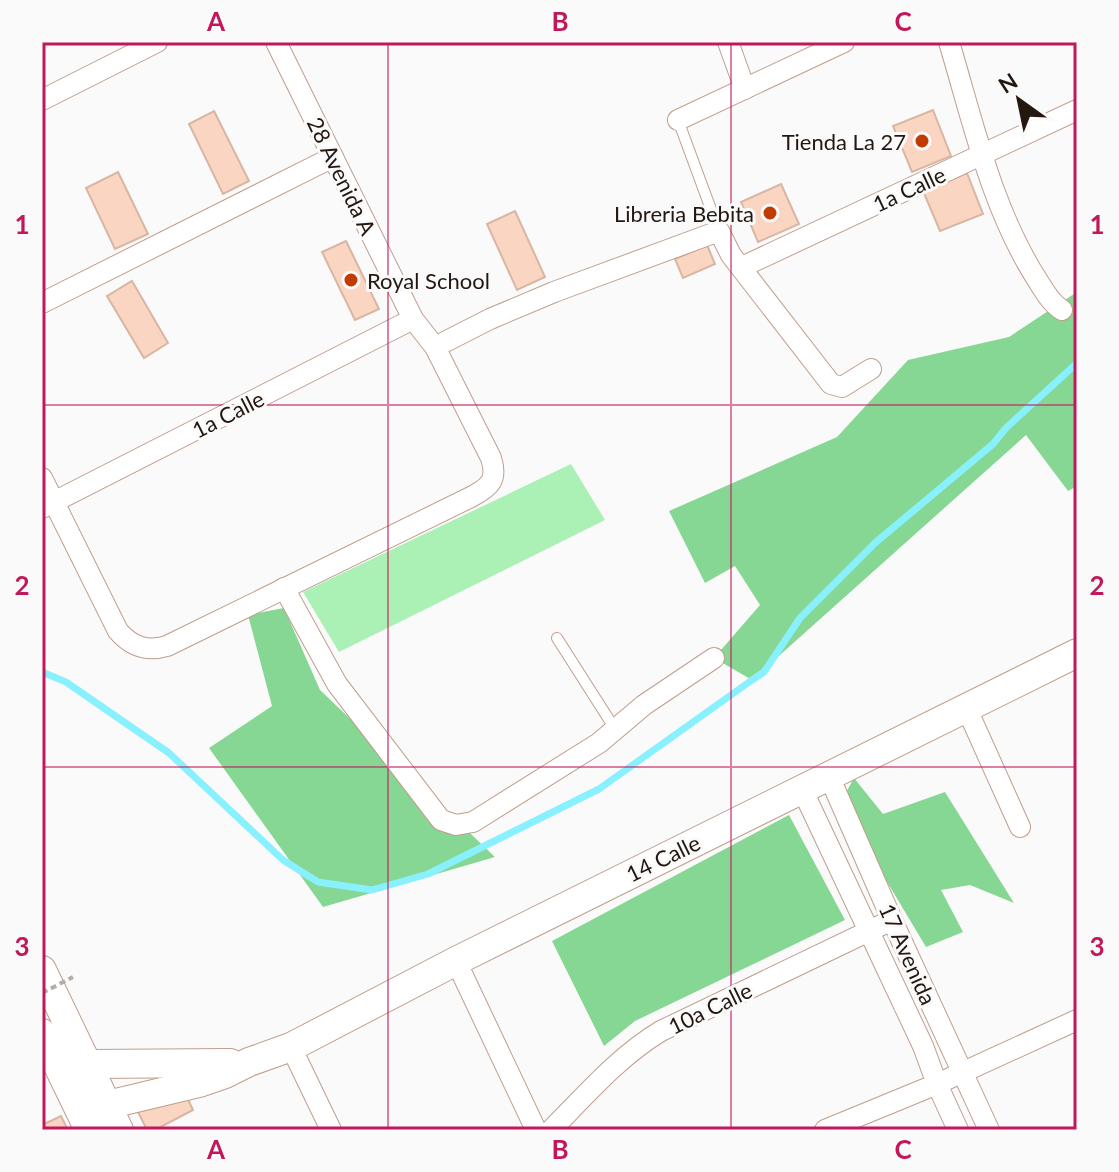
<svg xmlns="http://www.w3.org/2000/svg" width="1119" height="1172" font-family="Lato,sans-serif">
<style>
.green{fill:#abf0b5}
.forest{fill:#86d794}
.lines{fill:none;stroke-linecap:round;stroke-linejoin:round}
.stream{stroke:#89f1fd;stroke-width:7}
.building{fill:#f9d5c2;stroke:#d9b6a3;stroke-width:2}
.lane-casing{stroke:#c09e8c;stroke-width:12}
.street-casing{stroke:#c09e8c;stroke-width:22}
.secondary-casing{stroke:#c09e8c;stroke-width:30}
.lane{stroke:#fff;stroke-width:10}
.street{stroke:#fff;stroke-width:20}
.secondary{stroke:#fff;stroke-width:28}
.path-bridge{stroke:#b1adab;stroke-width:4;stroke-dasharray:6 4;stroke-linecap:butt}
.grid{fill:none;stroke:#c2185b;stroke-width:2;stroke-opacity:0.55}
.poi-dot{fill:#c23b01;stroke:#fafafa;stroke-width:3}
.labels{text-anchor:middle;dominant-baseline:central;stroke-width:6;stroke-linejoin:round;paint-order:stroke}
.poi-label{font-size:22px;fill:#231710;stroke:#fafafa;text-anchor:end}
.street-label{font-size:22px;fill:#231710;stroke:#fafafa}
.neatline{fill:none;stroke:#c2185b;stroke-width:3}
.grid-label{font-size:26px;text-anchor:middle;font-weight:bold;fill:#c2185b}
</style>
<rect width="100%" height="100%" fill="#fafafa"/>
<polygon class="green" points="571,464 605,520 339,652 303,592"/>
<g class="forest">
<polygon points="1077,292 1077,486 1068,491 1026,435 752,680 714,658 760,605 735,566 705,583 669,511 837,437 908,360 1009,337"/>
<polygon points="284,608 320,690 495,857 323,907 209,748 272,706 248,615"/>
<polygon points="854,778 883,814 945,792 1014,903 970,885 941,890 963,932 926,947 840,803"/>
<polygon points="789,815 845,920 635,1021 604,1046 552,941"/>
</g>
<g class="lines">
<polyline class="stream" points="42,672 66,682 169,753 283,860 318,882 372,890 428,874 599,789 752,680 764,672 800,618 875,543 993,444 1006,428 1077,363"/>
</g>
<g class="building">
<polygon points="933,110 951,156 912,172 893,126"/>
<polygon points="214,111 249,181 223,194 189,124"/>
<polygon points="118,172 148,234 115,249 86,188"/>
<polygon points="967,173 983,214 940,231 923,191"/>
<polygon points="781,184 799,224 758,242 741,202"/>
<polygon points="515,211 545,277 517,290 487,224"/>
<polygon points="346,241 379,309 355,320 322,252"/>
<polygon points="707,245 715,264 683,278 675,259"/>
<polygon points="132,281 168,343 144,358 107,296"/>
<polygon points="186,1095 193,1110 155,1130 147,1130 136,1108"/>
<polygon points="61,1116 68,1130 42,1130 42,1125"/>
</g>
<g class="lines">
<g class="lane-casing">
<g id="lane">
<polyline points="678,120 719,231"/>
<polyline points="557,638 615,729"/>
</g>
</g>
<g class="street-casing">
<g id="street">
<polyline points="728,42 745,89"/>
<path d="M949 42C973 122 992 210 1038 281 1045 292 1051 303 1062 310"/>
<polyline points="42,100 157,42"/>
<polyline points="678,120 844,42"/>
<polyline points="742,267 1077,110"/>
<polyline points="42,303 333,157"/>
<polyline points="435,347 490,319 554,292 719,231 731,255 831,384 842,387 871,369"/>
<path d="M42 478 118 631C132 647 147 652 167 646L471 497C490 487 498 480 491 458L435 347 413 319 276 42"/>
<polyline points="42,508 413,319"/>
<polyline points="284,588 337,684 441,820 456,825 473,822 599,743 644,705 714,658"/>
<polyline points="966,707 1020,827"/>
<polyline points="829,776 892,920 989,1130"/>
<polyline points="802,789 923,1046 937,1084 958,1130"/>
<polyline points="456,961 536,1130"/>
<polyline points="291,1047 331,1130"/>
<path d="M551 1130C586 1095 618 1057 661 1031L892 920"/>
<polyline points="825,1130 937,1084 1077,1020"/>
</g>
</g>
<g class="secondary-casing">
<g id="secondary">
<polyline points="42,970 119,1130"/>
<polyline points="42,1033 89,1130"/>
<polyline points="87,1064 230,1063"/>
<polyline points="107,1105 199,1083 225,1074 249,1062 291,1047 456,961 1077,653"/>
</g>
</g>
<use href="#lane" class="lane"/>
<use href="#street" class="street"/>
<use href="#secondary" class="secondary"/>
<polyline class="path-bridge" points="42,993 73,977"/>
</g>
<path class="grid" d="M388 42V1130M731 42V1130M42 405H1077M42 767H1077"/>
<g class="poi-dot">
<circle cx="922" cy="141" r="8"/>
<circle cx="770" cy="213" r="8"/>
<circle cx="351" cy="280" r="8"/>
</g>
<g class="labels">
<g class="poi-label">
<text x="906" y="141">Tienda La 27</text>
<text x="754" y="213">Libreria Bebita</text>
<text x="367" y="280" text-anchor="start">Royal School</text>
</g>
<g class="street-label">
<text transform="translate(342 176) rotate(64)">28 Avenida A</text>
<text transform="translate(909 189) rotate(-25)">1a Calle</text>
<text transform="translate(228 414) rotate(-27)">1a Calle</text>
<text transform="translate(663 858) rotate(-26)">14 Calle</text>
<text transform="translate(908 954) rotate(66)">17 Avenida</text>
<text transform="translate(710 1008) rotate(-26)">10a Calle</text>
</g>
</g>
<rect width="1119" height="1172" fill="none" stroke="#fafafa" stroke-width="88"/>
<g transform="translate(1019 100) rotate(327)" stroke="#fafafa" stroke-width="6" paint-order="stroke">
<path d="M0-6L14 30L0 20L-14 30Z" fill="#231710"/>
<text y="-12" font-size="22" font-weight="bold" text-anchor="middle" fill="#231710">N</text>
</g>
<rect x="44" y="44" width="1031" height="1084" class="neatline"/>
<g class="grid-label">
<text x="216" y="31">A</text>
<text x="560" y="31">B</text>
<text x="903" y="31">C</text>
<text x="22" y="234">1</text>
<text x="1097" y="234">1</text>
<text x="22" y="595">2</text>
<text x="1097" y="595">2</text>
<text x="22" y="956">3</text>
<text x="1097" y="956">3</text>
<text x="216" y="1159">A</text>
<text x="560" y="1159">B</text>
<text x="903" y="1159">C</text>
</g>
</svg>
